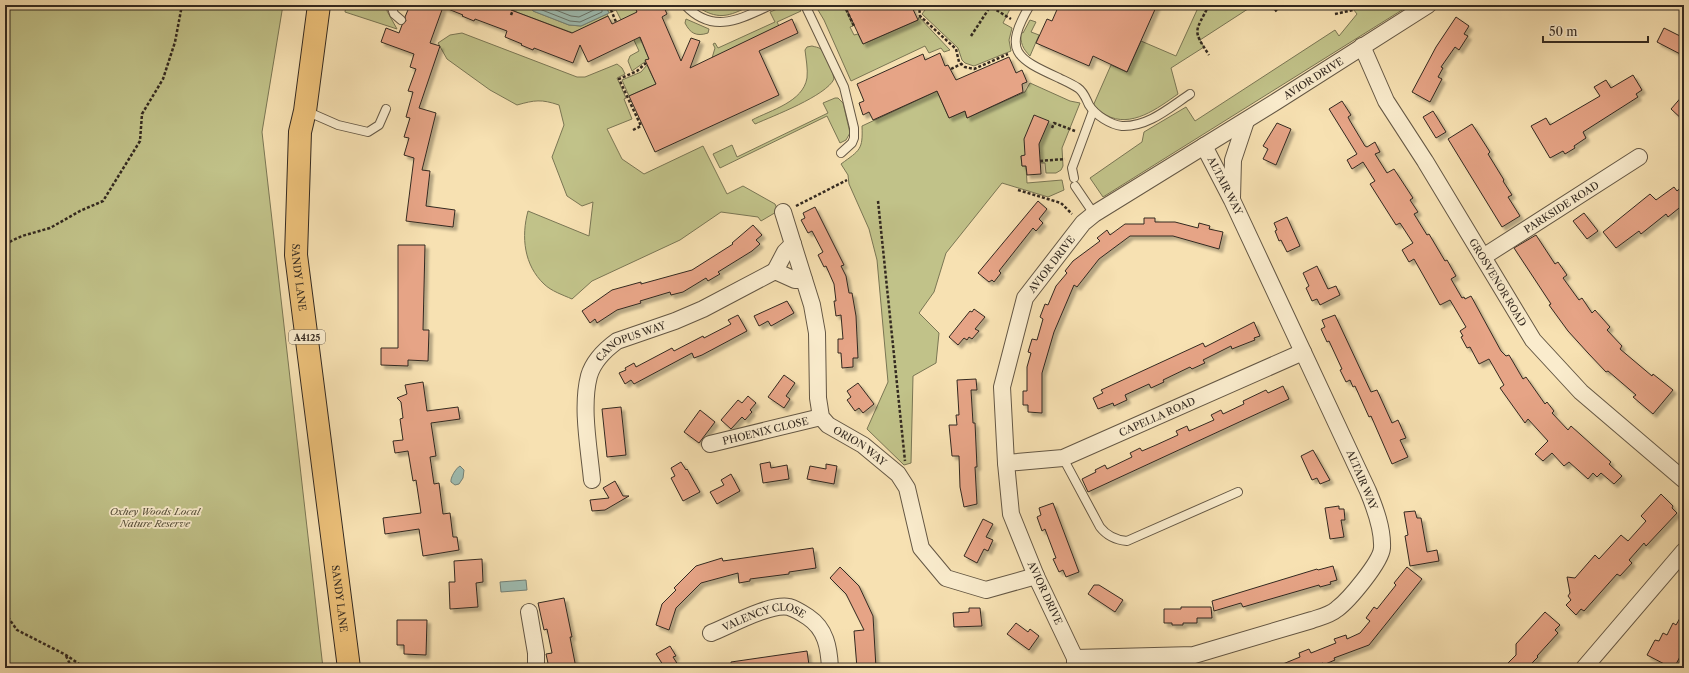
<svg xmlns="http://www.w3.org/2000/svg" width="1689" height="673" font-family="'Libre Caslon Text',serif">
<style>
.green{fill:#c1c289;stroke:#7a7654}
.water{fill:#9ebcb1;stroke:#738177}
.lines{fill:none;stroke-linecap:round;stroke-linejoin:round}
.shore{stroke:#687268;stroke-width:1}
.building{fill:#e6a486;stroke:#332920;filter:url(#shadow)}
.lane-casing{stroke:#645744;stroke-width:10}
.street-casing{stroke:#645744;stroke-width:18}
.primary-casing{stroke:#332920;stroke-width:24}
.path{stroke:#332920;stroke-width:2.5;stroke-dasharray:3 2;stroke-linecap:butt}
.lane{stroke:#faeccd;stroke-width:8}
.street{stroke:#faeccd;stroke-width:16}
.primary{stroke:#ecc079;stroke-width:22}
.labels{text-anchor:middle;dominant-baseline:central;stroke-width:3.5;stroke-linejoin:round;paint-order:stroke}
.shield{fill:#faeccd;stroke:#6f6454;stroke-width:1}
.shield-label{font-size:9px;font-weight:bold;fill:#332920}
.street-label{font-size:10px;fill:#332920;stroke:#faeccd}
.park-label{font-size:10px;font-style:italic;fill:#564f3a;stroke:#faeccd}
</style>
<defs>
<filter id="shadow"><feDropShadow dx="3.5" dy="3.5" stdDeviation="1" flood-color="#0004"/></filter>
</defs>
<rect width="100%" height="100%" fill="#f7e1b2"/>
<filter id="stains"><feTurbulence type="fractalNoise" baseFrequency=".005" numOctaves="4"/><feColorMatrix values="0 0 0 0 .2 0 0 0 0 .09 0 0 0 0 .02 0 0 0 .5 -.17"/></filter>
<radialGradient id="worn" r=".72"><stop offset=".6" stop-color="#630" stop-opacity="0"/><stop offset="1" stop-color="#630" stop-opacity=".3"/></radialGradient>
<g class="green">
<polygon points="5,5 283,5 262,132 323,668 5,668"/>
<polygon points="346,5 387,5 387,11 397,29 345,12"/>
<polygon points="513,5 530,5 533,11 569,25 581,26 607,14 608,16 573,33 511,10"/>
<polygon points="605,5 634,5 643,25 627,32 616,10 609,13"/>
<path d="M694 5H752C727 17 719 21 694 5Z"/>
<polygon points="787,5 795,5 801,11 777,22 779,26 712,58 715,48 713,44 715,43 718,48 775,22 770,12"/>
<polygon points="815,5 851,5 845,8 853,26 850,27 854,35 858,34 863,44 918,20 919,17 950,50 944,52 941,48 929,53 925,46 851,81 824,20"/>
<polygon points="926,5 1012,5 1003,23 1012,28 1009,40 1011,51 974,66 965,63 962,60 958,48 922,14 925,10"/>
<path d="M1189 5H1254L1200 40 1204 47 1171 68 1178 94C1158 108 1131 129 1106 115 1101 113 1097 109 1093 106L1111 65 1127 72 1141 41 1176 56 1197 10Z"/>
<polygon points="1350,5 1410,5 1103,197 1090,178 1142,142 1144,132 1186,107 1195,121 1335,30 1339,36 1357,14"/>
<path d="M686 19 709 29 708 33C696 37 690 33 685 23Z"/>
<path d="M1030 20 1036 22 1031 32 1039 35 1030 56C1023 49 1020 43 1021 32L1023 33Z"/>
<path d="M462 33 577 77H585L617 64 622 68 625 74 617 78 626 98 624 99 632 119 607 129 622 159 644 174 703 146 727 194 743 186 775 204 778 211 761 221 758 217 721 212 680 240 592 281 572 299C563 295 551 291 544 284 524 265 521 237 528 211L589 236 593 202 582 206 567 196 552 157 564 125 559 105C541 99 535 100 517 105L490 90 447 59 438 43 450 35Z"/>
<polygon points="639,36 649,59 632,71 628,61 630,56 639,51 633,38"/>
<path d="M812 46C815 47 818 47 821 49 826 54 833 72 834 79 826 96 773 116 755 124L752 120C771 110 803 102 807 78 808 69 806 59 805 50L807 47Z"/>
<polygon points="647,65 656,84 629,96 622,80 641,72"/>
<path d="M1030 83 1070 101 1080 103 1062 148 1063 166 1061 170 1056 173H1046L1045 163C1036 164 1030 155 1021 156L1022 166H1026L1027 183 1062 180 1064 190 1048 197 1002 183 946 253 934 292 919 313 939 333 936 363 913 376 911 463 904 465 867 429 888 382 877 260 869 229 849 184 848 175 841 164C860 150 863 150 862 126L937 91 949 118 965 111 967 118 1025 92Z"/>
<polygon points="835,98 838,98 843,103 850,133 846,140 840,143 827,116 720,168 713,154 732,145 737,157 828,113 823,103"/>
</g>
<g class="water">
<polygon points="530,5 605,5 609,13 581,26 569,25 533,11"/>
<path d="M460 466 464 470 463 478 459 484 455 485 451 482C450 478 456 468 460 466Z"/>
<polygon points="526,580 527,590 501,592 500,582"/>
</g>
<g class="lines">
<g class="shore">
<polyline points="535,5 537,8 570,21 580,22 602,12 602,5"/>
<polyline points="543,5 571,16 579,17 596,9 597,5"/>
</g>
</g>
<g class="building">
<polygon points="410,5 513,5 511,10 572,33 608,16 612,24 637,12 634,5 663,5 667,14 662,17 681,61 691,38 700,41 690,68 792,19 798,33 759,51 779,95 655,152 629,96 656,84 645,60 649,59 640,37 588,62 580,45 573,63 534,48 533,50 521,45 522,44 505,37 507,31 475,19 474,21 462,16 463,15 443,7 430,43 440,46 419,108 436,113 422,170 430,171 426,206 455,210 453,227 406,221 414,158 404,155 409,138 404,137 410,118 406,117 413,92 408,91 416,69 410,67 414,54 381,42 386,28 399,33 402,25 406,21 405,17"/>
<polygon points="858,5 911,5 918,20 863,44 847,10"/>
<polygon points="1059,5 1157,5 1127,72 1093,56 1089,66 1036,43 1047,19 1052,21"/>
<polygon points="1456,17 1469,26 1464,34 1468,36 1459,50 1455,47 1441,67 1443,68 1438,77 1442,79 1430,102 1412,92 1436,47"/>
<polygon points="1664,28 1684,38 1684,56 1657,42"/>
<polygon points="940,53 945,66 948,65 956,80 1009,57 1016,73 1022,70 1027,82 1022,84 1023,92 967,118 965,111 949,118 937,91 873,120 869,112 863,115 859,103 864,101 857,84 923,54 925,60"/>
<polygon points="1633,75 1642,90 1636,94 1638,97 1583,132 1586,138 1574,146 1575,148 1565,154 1563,151 1550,158 1531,126 1546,118 1550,125 1600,96 1594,87 1606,80 1611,88"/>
<polygon points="1684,94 1684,121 1671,109"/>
<polygon points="1342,101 1351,115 1348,117 1350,121 1365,146 1367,147 1375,142 1380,152 1375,154 1387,173 1394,169 1413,198 1410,200 1418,212 1414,214 1427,235 1429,234 1445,261 1447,260 1456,276 1451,279 1462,298 1464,297 1465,299 1471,296 1501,351 1506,356 1509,355 1523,379 1526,377 1545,404 1547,402 1554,411 1552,413 1568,430 1571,426 1611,462 1609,464 1622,476 1614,484 1601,473 1597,477 1593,473 1588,479 1569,462 1564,466 1552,453 1543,461 1535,454 1548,441 1528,419 1525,423 1500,388 1504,385 1489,359 1479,364 1470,347 1467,348 1461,337 1463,336 1460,331 1466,327 1450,300 1440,305 1414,259 1409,262 1402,250 1413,243 1400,223 1396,225 1370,184 1375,181 1363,162 1352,169 1347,160 1357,154 1329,109"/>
<polygon points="1433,111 1446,132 1436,138 1423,117"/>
<polygon points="1034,115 1049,121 1039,144 1041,174 1027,175 1026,166 1022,166 1021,156 1025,155 1024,139"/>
<polygon points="1277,123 1291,129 1276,165 1263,159 1268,149 1263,146"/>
<polygon points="1472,124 1490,152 1488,154 1504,180 1503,181 1512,195 1508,197 1520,216 1502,227 1448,139"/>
<polygon points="1684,185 1684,204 1668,217 1666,214 1641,234 1639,231 1616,248 1603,232 1650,194 1656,200 1674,187 1677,191"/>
<polygon points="1038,201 1047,209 1039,219 1043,223 1036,231 1033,228 999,271 1001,273 994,282 992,280 989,282 978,273"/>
<polygon points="815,207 844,265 841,266 846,276 849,293 852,293 856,316 858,358 853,358 853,367 842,368 841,353 838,353 838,339 843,339 841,315 836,316 834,301 836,301 834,284 826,266 824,267 818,255 823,252 812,231 808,233 801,220 805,218 803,213"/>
<polygon points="1584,213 1598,231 1587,239 1573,221"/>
<polygon points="1287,217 1300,246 1287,252 1281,240 1279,241 1275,231 1277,230 1274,223"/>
<polygon points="1144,218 1155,218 1155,222 1175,222 1198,228 1199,223 1210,226 1209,229 1223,232 1219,249 1173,236 1130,236 1099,259 1077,287 1074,285 1054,332 1042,373 1042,413 1028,412 1028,405 1023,405 1023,391 1027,391 1027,367 1031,353 1028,352 1032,339 1037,340 1043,319 1040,317 1045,304 1048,305 1056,286 1067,273 1065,271 1073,261 1100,241 1097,238 1107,230 1110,235 1125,224 1144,224"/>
<polygon points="753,225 762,235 756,240 760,244 752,251 718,272 720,274 708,281 706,278 683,292 671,295 670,292 640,301 641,303 617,310 597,323 595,319 590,323 582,311 612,290 641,282 641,284 692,270 733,244 732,243"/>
<polygon points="1536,235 1555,264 1558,262 1567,275 1563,278 1579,300 1582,298 1592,313 1595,310 1610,327 1607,330 1622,346 1620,349 1652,376 1653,374 1673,390 1653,414 1633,397 1636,395 1608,371 1606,372 1588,353 1568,331 1549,305 1551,304 1514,248"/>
<polygon points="398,245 425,245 423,330 429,330 428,361 408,360 408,366 381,365 381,348 398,348"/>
<polygon points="1317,266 1328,289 1336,286 1340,295 1320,305 1317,299 1312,301 1306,288 1309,286 1303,273"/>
<polygon points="787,301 794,313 771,326 768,321 759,326 754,316"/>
<polygon points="974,309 985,317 975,329 979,331 972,339 969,337 967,340 964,338 958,345 949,337 970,311 972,312"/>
<polygon points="738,315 747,331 702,355 694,358 692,353 634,384 631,380 625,384 619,373 626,370 625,368 634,363 636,367 672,348 674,351 703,336 704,338 731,324 728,320"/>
<polygon points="1335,315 1371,392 1377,390 1392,423 1398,420 1406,438 1400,440 1408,457 1392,464 1371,416 1369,417 1355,386 1353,387 1350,380 1346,382 1340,370 1342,369 1329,341 1327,342 1321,329 1325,327 1322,320"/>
<polygon points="1254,322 1260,336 1254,338 1255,340 1232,349 1231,346 1203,360 1205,363 1192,369 1190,367 1163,380 1164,382 1151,388 1149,384 1125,395 1127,400 1114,406 1113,403 1098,409 1093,398 1103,393 1101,390 1203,343 1205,347"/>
<polygon points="784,375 795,383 786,396 790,399 784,408 768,397"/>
<polygon points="976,379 977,390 971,390 973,423 975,423 977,467 975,467 977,504 964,507 960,487 959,456 952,456 949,425 957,425 956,415 959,415 957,380"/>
<polygon points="423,382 427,411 458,407 460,419 431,423 436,456 430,457 434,484 439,483 443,514 450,513 453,537 457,537 459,550 423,556 419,529 385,534 383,518 421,513 416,480 413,481 408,451 395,453 393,441 403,440 400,419 403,418 401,402 397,398 407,394 405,385"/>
<polygon points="858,383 874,404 863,413 859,408 855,411 847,400 851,397 847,391"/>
<polygon points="1283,386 1289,399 1088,492 1082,479 1096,472 1095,470 1105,465 1107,469 1132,457 1130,453 1140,448 1142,451 1156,445 1178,435 1176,431 1187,426 1189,431 1214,420 1211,415 1221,410 1223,414 1244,404 1243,401 1266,390 1268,393"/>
<polygon points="748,396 756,403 750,410 752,412 745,420 742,417 731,429 721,420 738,400 742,403"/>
<polygon points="621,407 626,455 607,457 602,409"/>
<polygon points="700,410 715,422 699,443 684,432"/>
<polygon points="1313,450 1330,480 1320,484 1317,478 1312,480 1301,456"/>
<polygon points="681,462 686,470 687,469 700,492 683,501 671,478 675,476 671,468"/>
<polygon points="770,462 771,468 787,465 789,479 763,483 760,464"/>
<polygon points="826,464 837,466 834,484 807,479 810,466 826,469"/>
<polygon points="731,474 740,491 717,504 710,492 724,485 721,480"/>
<polygon points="615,481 623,496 629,496 605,510 592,511 590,500 609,498 603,488"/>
<polygon points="1661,494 1673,506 1672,508 1677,513 1646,546 1644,543 1629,560 1632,563 1620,576 1617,574 1584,611 1581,609 1576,615 1566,605 1571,600 1568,596 1570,593 1567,577 1575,578 1595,555 1599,559 1621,535 1628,541 1646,521 1641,516"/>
<polygon points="1053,503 1079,572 1066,577 1063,570 1059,572 1053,559 1056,558 1045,529 1042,531 1037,517 1041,515 1039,508"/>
<polygon points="1339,506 1339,509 1344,509 1345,520 1341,520 1344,537 1330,539 1325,508"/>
<polygon points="1415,511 1417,518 1421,518 1427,552 1437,550 1439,561 1410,566 1405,536 1408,535 1404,512"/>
<polygon points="983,519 993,524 986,537 993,540 988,551 984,549 977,563 964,556"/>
<polygon points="813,548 816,568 789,572 789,574 750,579 750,581 739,583 738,573 701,583 676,608 669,630 656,625 662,604 676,590 674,588 696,566 722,558 723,561"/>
<polygon points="482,559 483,582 476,583 478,607 450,609 449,582 455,582 454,561"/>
<polygon points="1333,566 1337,580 1330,582 1331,584 1320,587 1319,585 1243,607 1241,603 1214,611 1212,601 1317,569 1318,570"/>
<polygon points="840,567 859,586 873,616 876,668 857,668 854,631 864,630 846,594 830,578"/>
<polygon points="1407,567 1422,579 1369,645 1334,658 1335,660 1323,665 1323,663 1310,668 1273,668 1300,657 1299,653 1309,649 1311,653 1336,643 1334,639 1346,635 1347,639 1360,633 1370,621 1366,618 1374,607 1377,609 1396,585 1394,583"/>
<polygon points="1094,585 1099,585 1123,600 1115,612 1088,594"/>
<polygon points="564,598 572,637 570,637 576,668 549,668 546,654 552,653 547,629 544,630 538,603"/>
<polygon points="1181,607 1211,607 1212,618 1197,618 1197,623 1183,623 1183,625 1172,625 1172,623 1164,623 1164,609 1181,609"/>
<polygon points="969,608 980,608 982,626 954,627 953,613 969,612"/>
<polygon points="1684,611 1684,649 1674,668 1672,668 1647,655 1655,640 1659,641 1663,633 1667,635 1673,623 1676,625"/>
<polygon points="1545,612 1560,625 1555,630 1558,633 1537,656 1538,657 1527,668 1503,668 1516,655 1516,644"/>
<polygon points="397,620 427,620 426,655 404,654 404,645 397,645"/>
<polygon points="1016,623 1028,632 1030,629 1039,636 1029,650 1007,634"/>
<polygon points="670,646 676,656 673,657 680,668 665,668 656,654"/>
<polygon points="807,651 809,665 789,668 731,668 731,662"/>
</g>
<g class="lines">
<g class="lane-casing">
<g id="lane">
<polyline points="391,5 394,14 401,20"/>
<path d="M685 5C713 35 740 19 771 5"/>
<polyline points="805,5 844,87 854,128 854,138 852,143 841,153"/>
<path d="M1030 5C1003 51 1015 58 1059 78 1065 81 1072 84 1078 88 1084 92 1086 99 1089 105 1095 115 1111 125 1122 126 1148 127 1169 108 1190 94"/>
<polyline points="306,111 338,125 368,132 379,125 386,109"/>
<polyline points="1074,178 1072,168 1093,111"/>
<polyline points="1075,186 1094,214"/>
<path d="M1063 458 1100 527C1107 536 1115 540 1127 541L1238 492"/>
</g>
</g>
<g class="street-casing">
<g id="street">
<path id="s1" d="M1362 46 1386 101 1425 161 1533 340 1581 392 1684 480"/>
<polyline points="1232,198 1233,160 1246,121"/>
<path id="s2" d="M783 212 812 305 817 333 818 398 821 417 828 425 863 445 898 474 907 488 921 548 946 578 986 590 1036 576"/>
<path id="s3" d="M1483 257 1639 157"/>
<polyline points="775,271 785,252 793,244"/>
<path id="s4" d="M710 444 821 417"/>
<path id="s5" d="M1006 463 1063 458 1303 352"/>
<path id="s6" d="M592 480C589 448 581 407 589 376 593 362 606 349 617 341L675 321 703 309 775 271 795 280H804"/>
<polyline points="529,612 536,653 536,668"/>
<path id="s7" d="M711 633C729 626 770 603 789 607 796 609 802 613 808 617 826 629 829 648 830 668"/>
<path d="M1075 658 1194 655 1312 620C1321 617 1330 615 1337 609 1349 600 1381 562 1382 548 1383 529 1375 508 1368 491L1232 200 1204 146"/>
<path id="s8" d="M1075 668V658L1036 576 1011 514 1006 463 1002 387 1025 298 1083 223 1094 214 1277 101 1428 5"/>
<polyline points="1584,668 1684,551"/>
</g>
</g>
<g class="primary-casing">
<g id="primary">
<path id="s9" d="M319 5 305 111 300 132 296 255 349 668"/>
</g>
</g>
<g class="path">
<polyline points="609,5 616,22"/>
<polyline points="844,5 854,26"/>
<polyline points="919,5 920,16 956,49 959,62 965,67 974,69 1008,54"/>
<polyline points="988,5 1011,19"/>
<path d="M1209 5C1195 33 1192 29 1209 55"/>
<polyline points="1272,5 1277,12"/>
<polyline points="846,9 854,5"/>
<polyline points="1335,14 1353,10 1360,5"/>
<polyline points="511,15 515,5"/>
<polyline points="971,36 990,7"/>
<polyline points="951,69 961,64"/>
<polyline points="1052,128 1054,123 1075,131"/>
<polyline points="633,130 641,126 619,79 637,71 646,63"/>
<polyline points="1040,161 1065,159"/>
<polyline points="1018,190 1061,203 1072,214"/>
<polyline points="878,201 905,461"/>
<polyline points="796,206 847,180"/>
<polyline points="5,244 22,236 50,228 80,211 103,201 140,141 142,114 163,79 175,42 182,5"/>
<polyline points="5,613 17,630 66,655 85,668"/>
<polyline points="66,656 72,668"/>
</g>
<use href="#lane" class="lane"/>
<use href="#street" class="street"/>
<use href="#primary" class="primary"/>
</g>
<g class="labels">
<rect class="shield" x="289" y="330" width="36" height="14" rx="3"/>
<g class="shield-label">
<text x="307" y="337">A4125</text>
</g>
<g class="street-label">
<text stroke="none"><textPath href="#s8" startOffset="754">AVIOR DRIVE</textPath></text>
<text transform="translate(1225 186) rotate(63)">ALTAIR WAY</text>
<text stroke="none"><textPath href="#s3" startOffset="93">PARKSIDE ROAD</textPath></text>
<text stroke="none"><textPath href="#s8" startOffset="430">AVIOR DRIVE</textPath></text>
<text stroke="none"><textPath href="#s9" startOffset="274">SANDY LANE</textPath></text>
<text stroke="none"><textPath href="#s1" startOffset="273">GROSVENOR ROAD</textPath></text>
<text stroke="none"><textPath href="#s6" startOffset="162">CANOPUS WAY</textPath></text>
<text stroke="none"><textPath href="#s5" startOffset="160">CAPELLA ROAD</textPath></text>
<text stroke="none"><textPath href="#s4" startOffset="57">PHOENIX CLOSE</textPath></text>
<text stroke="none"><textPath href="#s2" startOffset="259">ORION WAY</textPath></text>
<text transform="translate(1362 480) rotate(67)">ALTAIR WAY</text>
<text transform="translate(1045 593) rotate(65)">AVIOR DRIVE</text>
<text stroke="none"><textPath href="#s9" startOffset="598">SANDY LANE</textPath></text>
<text stroke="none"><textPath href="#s7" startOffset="57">VALENCY CLOSE</textPath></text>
</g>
<g class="park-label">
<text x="155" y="511">Oxhey Woods Local<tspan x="155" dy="12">Nature Reserve</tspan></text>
</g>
</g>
<rect width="1689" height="673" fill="none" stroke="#f7e1b2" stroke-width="20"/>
<rect x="6" y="6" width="1677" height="661" fill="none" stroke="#332920" stroke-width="2"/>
<rect x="10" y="10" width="1669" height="653" fill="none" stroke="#332920"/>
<path d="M1543 36v6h105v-6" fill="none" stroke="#332920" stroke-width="2"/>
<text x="1549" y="36" font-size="12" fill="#332920" stroke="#faeccd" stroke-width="3" paint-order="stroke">50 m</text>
<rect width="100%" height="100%" filter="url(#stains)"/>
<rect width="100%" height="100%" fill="url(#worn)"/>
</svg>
